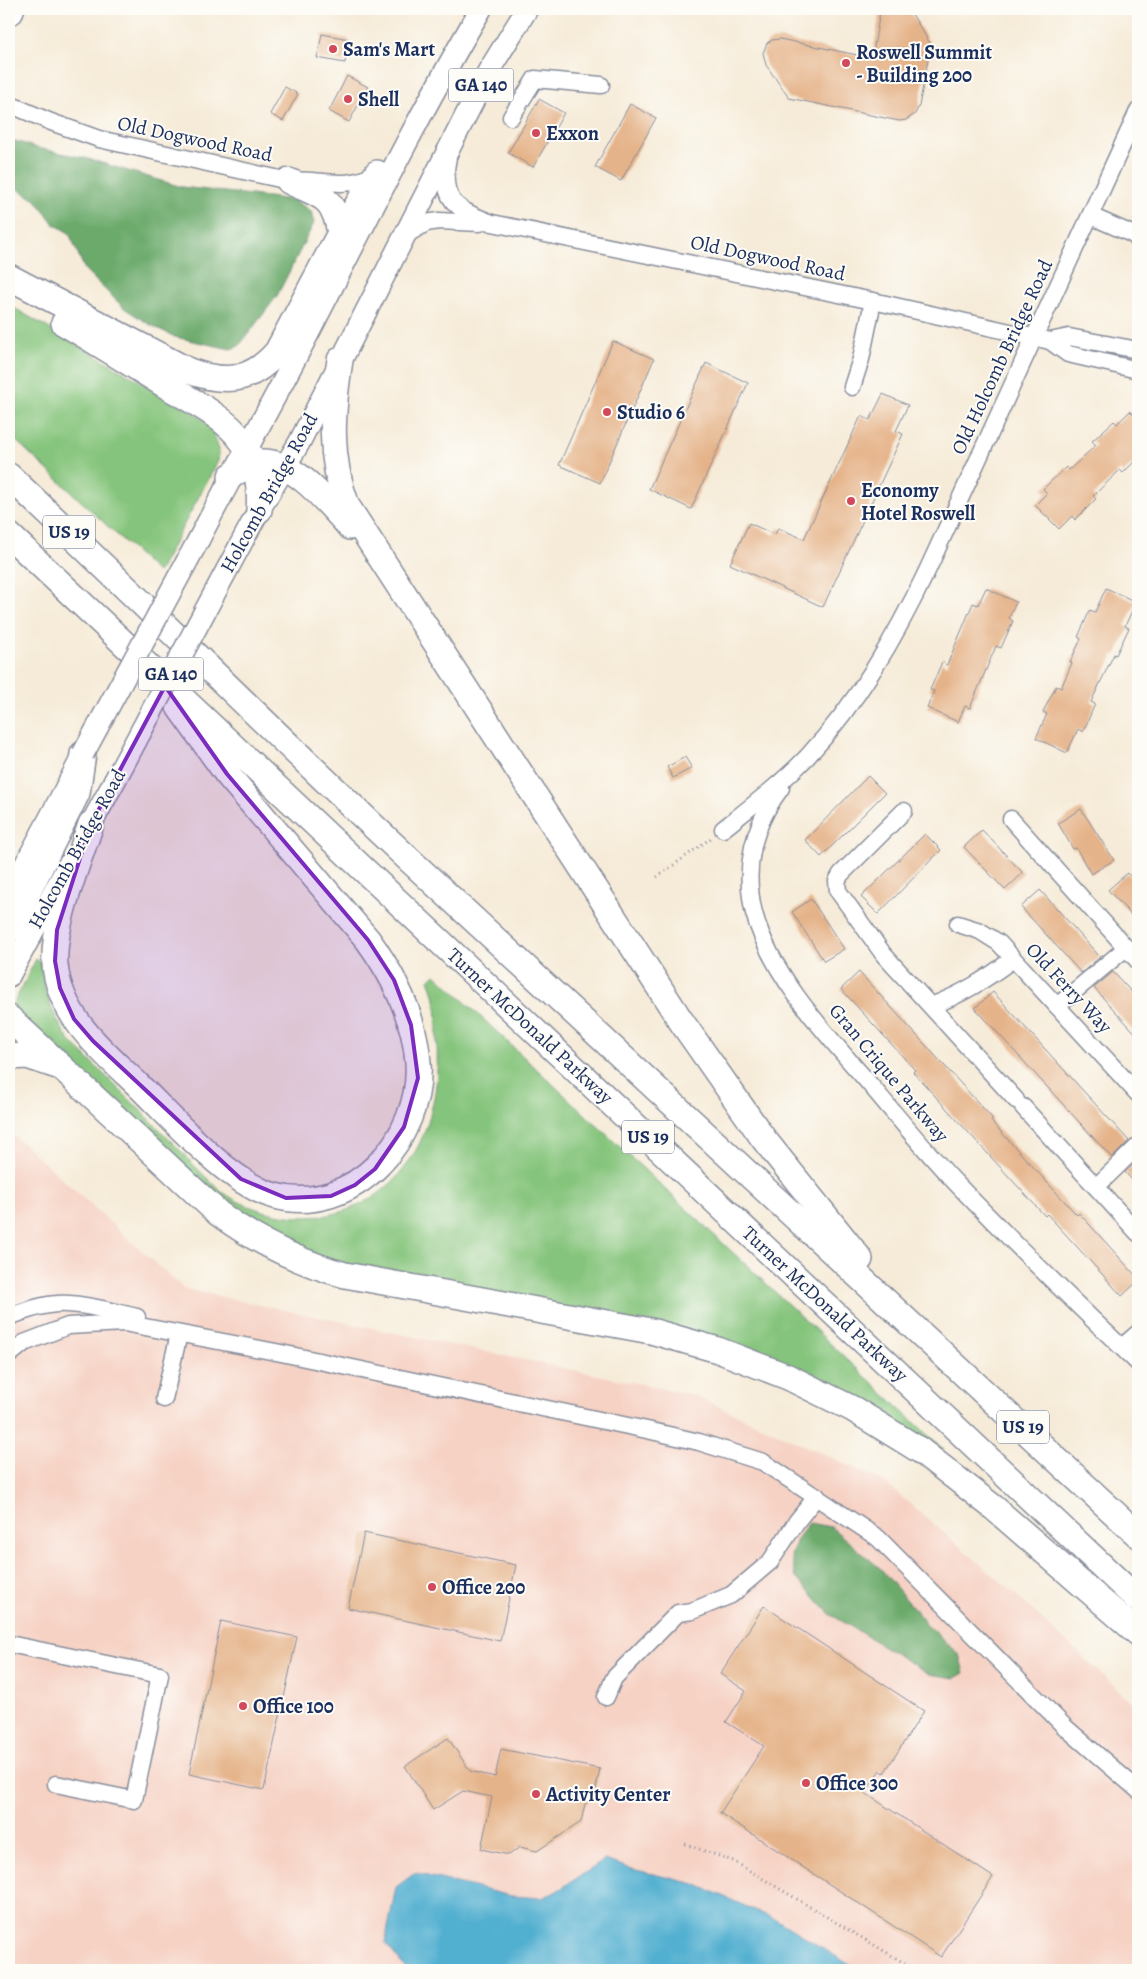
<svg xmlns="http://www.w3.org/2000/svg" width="1147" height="1979" font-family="Alegreya,serif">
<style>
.built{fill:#f6d2c4}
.green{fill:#85c47c;stroke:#507a6d}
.forest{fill:#6caa6c;stroke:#446c65}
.water{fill:#51afd0;stroke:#366f97}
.building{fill:#e5b389}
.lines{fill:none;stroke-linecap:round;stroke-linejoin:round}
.minor-casing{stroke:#888d9b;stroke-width:19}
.major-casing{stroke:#888d9b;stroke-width:24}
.highway-casing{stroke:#888d9b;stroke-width:28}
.path{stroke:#888d9b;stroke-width:3;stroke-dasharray:1 4;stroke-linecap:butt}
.minor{stroke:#fff;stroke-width:16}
.major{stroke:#fff;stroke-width:21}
.highway{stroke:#fff;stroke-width:25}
.major-bridge-casing{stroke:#888d9b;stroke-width:24;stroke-linecap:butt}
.major-bridge{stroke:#fff;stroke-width:21}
.marked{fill:#7b2cbf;fill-opacity:0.2;stroke:#7b2cbf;stroke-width:4;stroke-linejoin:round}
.poi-dot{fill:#d1495b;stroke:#fdfcf7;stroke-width:2}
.labels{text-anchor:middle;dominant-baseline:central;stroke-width:4;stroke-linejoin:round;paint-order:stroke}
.shield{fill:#fdfcf7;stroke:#5f6c8c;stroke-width:1}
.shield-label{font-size:19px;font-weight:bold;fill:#1b2f5e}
.poi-label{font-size:20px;font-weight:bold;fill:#1b2f5e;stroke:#fdfcf7;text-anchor:start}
.street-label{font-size:20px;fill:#1b2f5e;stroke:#fdfcf7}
</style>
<rect width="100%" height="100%" fill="#fdfcf7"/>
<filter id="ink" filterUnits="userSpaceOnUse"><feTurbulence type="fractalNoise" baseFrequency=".02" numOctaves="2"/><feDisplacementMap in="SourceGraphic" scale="10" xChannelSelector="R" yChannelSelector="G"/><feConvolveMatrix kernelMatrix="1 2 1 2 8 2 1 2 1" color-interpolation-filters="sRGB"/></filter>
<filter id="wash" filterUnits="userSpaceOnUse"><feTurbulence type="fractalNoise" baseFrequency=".0096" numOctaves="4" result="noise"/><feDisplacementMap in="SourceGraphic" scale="20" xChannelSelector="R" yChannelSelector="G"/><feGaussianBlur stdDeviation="1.12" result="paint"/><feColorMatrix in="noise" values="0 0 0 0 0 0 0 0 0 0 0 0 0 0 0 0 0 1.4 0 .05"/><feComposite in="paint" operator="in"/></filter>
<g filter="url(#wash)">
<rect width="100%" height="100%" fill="#f6ebd8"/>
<polygon class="built" points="9,1131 184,1289 693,1395 883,1481 1006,1586 1138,1708 1138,1970 9,1970"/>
<g class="green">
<polygon points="9,305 193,412 211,426 219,449 218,461 158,573 9,434"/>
<path d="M36 959 40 962C44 994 52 1013 69 1040 103 1074 138 1107 172 1142 191 1161 214 1190 239 1202 322 1240 406 1204 430 1115 437 1091 438 1068 437 1043 437 1022 438 999 429 980L435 974 944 1450 939 1454 812 1381 332 1265 237 1217 15 1010 13 1005Z"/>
</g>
<g class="forest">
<polygon points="9,139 37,148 85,158 182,187 294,200 311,211 314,223 277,296 239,346 230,349 175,337 149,324 124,308 85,270 69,233 54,224 36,200 9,184"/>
<polygon points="809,1523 831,1527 881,1569 930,1628 959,1654 964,1673 955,1678 929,1674 830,1614 796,1578 791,1556 797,1539"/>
</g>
<polygon class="water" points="605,1860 632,1869 695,1884 777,1920 858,1970 407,1970 385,1943 396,1887 415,1873 511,1896 542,1898 557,1891"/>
<g id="blocks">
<g class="building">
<polygon points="884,9 909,9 931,45 919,106 915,114 906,120 899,121 789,98 766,65 763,53 767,43 772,40 780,39 872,58 880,12"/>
<polygon points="322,34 349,39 345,63 317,58"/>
<polygon points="347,76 368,87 349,122 329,111"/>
<polygon points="285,87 298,94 283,121 270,114"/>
<polygon points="539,99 564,113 533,167 508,153"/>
<polygon points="630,104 656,118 621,181 595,167"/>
<polygon points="613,341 654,359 600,483 559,465"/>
<polygon points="706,363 748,383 691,509 649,489"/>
<polygon points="883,394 908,405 896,431 903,434 823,607 730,564 749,523 775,535 778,528 804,539 861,416 870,420"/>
<polygon points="1130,411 1138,419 1138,458 1123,473 1120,470 1093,496 1096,499 1075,520 1072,516 1059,529 1035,505 1047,493 1043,489 1066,467 1069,470 1096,445 1092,441 1114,421 1117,424"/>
<polygon points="986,588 1016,602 1009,618 1013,621 1001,648 996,646 970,708 965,706 958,722 927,708 934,691 930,690 942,662 947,665 973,603 978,605"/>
<polygon points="1106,588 1136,602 1125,626 1129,628 1116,655 1114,654 1091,702 1095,704 1083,732 1078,729 1067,753 1036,738 1047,714 1043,712 1056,686 1061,688 1072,663 1070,662 1081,639 1078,637 1090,610 1095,612"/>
<polygon points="685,757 692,768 673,778 667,767"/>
<polygon points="868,776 885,793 821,857 805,840"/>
<polygon points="1081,809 1114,860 1091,874 1076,848 1073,849 1058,823"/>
<polygon points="982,830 1023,873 1005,890 964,847"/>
<polygon points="925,834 941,850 878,914 861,897"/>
<polygon points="1127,873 1138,885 1138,922 1108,890"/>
<polygon points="1040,890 1100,957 1081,973 1021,907"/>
<polygon points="811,899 844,949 824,961 792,912"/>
<polygon points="859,972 993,1119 991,1121 1077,1215 1079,1213 1138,1278 1138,1281 1122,1296 1047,1214 1045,1216 913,1072 915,1070 841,989"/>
<polygon points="1113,972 1138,999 1138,1036 1094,988"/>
<polygon points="993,992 1129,1141 1112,1158 975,1008"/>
<polygon points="1138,1160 1138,1187 1125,1172"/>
<polygon points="364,1533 516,1565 500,1641 348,1608"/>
<polygon points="764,1606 924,1711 884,1773 880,1770 865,1793 993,1877 941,1957 720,1813 764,1746 726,1722 746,1691 720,1674"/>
<polygon points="221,1621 297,1637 264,1790 189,1774"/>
<polygon points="448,1738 470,1771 495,1777 501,1749 600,1769 594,1798 585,1804 581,1822 537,1851 520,1847 509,1855 481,1849 492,1797 463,1791 433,1810 405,1766"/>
</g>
</g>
</g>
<g filter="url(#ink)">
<use href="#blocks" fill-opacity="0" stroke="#888d9b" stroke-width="1"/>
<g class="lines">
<g class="minor-casing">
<g id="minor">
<polyline points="14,15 16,9"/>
<path d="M9 104 51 122 99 139 289 181C320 178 346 191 375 174"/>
<polyline points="511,117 535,79 601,85"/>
<path d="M448 157C439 201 456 209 492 223L873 301 1050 341 1069 337 1138 350"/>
<polyline points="1091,216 1134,235 1138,240"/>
<polyline points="404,236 426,223 439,221 480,223"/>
<polyline points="1050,341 1068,354 1138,370"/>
<polyline points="852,387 861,359 873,301"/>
<path d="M781 788C753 825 743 868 754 913 771 975 825 1033 867 1081 895 1114 923 1148 953 1180 1013 1243 1075 1303 1138 1363"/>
<polyline points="904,811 841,874 837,881 838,891 884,955 1016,1100"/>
<polyline points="1011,819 1138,961"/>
<path d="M723 829C752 806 782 783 807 757 858 702 895 638 927 571L1138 111"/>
<polyline points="958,924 980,931 999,943 1138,1094"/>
<path d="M931 1006C963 994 986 979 1013 959"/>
<polyline points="1057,1006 1126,948"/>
<polyline points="1023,1107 1138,1233"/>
<polyline points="1096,1187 1138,1146"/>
<path d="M9 1317C24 1311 41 1305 57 1304 78 1302 116 1312 137 1317"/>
<polyline points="1122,1347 1138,1333"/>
<polyline points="9,1355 24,1343 68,1326 124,1323 281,1353 647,1430 699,1442 763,1462 878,1538 1065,1727 1138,1790"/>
<polyline points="164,1399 179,1334"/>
<polyline points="9,1644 160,1675 134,1800 56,1784"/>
<polyline points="606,1697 614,1678 678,1613 692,1611 731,1595 770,1562 797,1521 817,1496"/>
</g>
</g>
<g class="major-casing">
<g id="major">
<path d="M199 539C234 471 272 404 307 336 364 226 418 115 481 9"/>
<polyline points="229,566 259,510 299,443 488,72 527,9"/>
<polyline points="84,837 114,782"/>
<polyline points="9,895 79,763"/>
<polyline points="9,976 69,864"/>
</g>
</g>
<g class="highway-casing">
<g id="highway">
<path d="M289 181C321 197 333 194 340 233"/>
<path d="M9 277 189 371C225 384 251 382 277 352L340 233 377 173"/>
<path d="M64 323C98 343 131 364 165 385 190 400 225 417 242 441 257 462 261 485 259 510"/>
<path d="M340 360C332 412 328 456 347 506L681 1021 763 1138 860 1259"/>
<path d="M9 476C141 600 269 729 402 853 646 1081 894 1307 1138 1535"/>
<path d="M231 476C240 470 250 462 262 462 296 461 329 505 350 527"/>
<polyline points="9,535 1138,1600"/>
<path d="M91 824C78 863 52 925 55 965 60 1016 101 1050 136 1083 171 1117 229 1184 275 1196 353 1217 423 1138 418 1063 415 1018 394 976 368 940L227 774 179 707"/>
<polyline points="9,930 77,793 83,754"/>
<path d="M9 1018 218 1213C257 1242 298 1262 345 1275L651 1331 718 1350 788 1377 853 1409 921 1451 993 1507 1138 1633"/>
<polyline points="9,1057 27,1056 57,1066"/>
</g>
</g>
<g class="path">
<polyline points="657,877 711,838"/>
<polyline points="685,1844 733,1861 916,1970"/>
</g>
<use href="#minor" class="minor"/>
<use href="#major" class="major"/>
<use href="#highway" class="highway"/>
<g class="major-bridge-casing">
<g id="major-bridge">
<polyline points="83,754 199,539"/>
<polyline points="114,782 229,566"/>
</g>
</g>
<use href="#major-bridge" class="major-bridge"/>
</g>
</g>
<path class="marked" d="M165 686 227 774 368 940 394 980 411 1025 418 1078 404 1127 375 1169 355 1185 331 1196 286 1198 241 1179 93 1041 74 1019 60 988 55 961 57 930 91 824Z"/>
<g class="poi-dot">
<circle cx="333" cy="49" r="5"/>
<circle cx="846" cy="63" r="5"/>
<circle cx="348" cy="99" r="5"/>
<circle cx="536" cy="133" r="5"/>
<circle cx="607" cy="412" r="5"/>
<circle cx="851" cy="501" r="5"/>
<circle cx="432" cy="1587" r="5"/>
<circle cx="243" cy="1706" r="5"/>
<circle cx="806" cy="1783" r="5"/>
<circle cx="536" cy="1794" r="5"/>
</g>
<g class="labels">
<g class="shield">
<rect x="448.5" y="68.5" width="65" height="33" rx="4"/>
<rect x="43" y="515.5" width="52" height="33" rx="4"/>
<rect x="138.5" y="657.5" width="65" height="33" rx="4"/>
<rect x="622" y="1120.5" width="52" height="33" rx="4"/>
<rect x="997" y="1410.5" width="52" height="33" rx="4"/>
</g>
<g class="shield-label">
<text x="481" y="85">GA 140</text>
<text x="69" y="532">US 19</text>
<text x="171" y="674">GA 140</text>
<text x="648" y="1137">US 19</text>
<text x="1023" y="1427">US 19</text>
</g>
<g class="poi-label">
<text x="343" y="49">Sam's Mart</text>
<text x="856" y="52">Roswell Summit<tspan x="856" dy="23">- Building 200</tspan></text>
<text x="358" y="99">Shell</text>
<text x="546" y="133">Exxon</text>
<text x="617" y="412">Studio 6</text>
<text x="861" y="490">Economy<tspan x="861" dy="23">Hotel Roswell</tspan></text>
<text x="442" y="1587">Office 200</text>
<text x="253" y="1706">Office 100</text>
<text x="816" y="1783">Office 300</text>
<text x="546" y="1794">Activity Center</text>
</g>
<g class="street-label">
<text transform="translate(195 139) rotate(12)">Old Dogwood Road</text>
<text transform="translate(768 258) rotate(12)">Old Dogwood Road</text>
<text transform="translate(1002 357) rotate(-65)">Old Holcomb Bridge Road</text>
<text transform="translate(269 493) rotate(-61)">Holcomb Bridge Road</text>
<text transform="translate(77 849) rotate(-61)">Holcomb Bridge Road</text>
<text transform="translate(1069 988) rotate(47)">Old Ferry Way</text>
<text transform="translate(530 1026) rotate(43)">Turner McDonald Parkway</text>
<text transform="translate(889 1073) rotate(50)">Gran Crique Parkway</text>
<text transform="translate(825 1304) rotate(43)">Turner McDonald Parkway</text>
</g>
</g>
<rect width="1147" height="1979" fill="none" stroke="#fdfcf7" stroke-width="30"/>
</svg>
